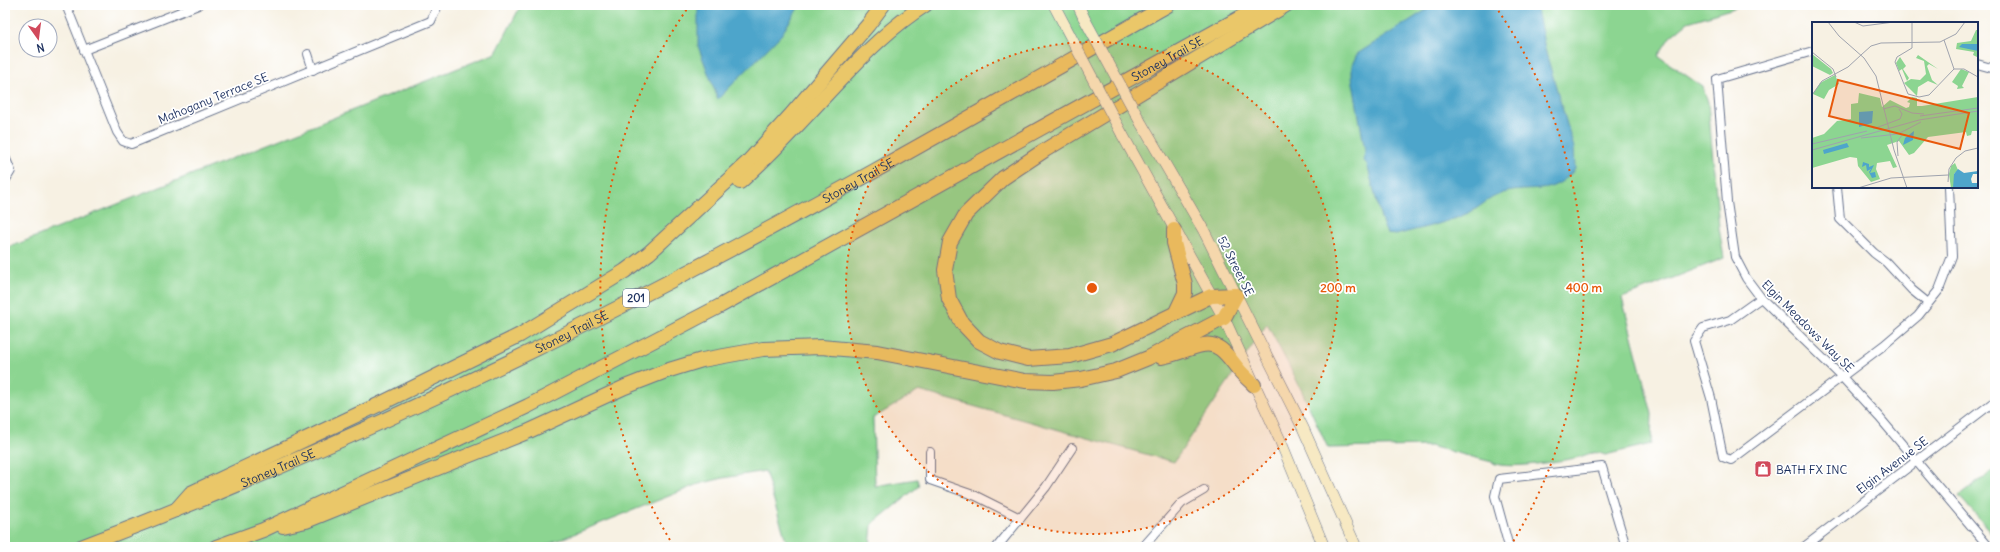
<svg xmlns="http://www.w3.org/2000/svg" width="2000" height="552" font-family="Delius,sans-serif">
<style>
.green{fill:#8cd591;stroke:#548278}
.water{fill:#4ea5cb;stroke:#346a94}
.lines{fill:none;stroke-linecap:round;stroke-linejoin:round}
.minor-casing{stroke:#68738d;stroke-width:10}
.secondary-casing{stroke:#68738d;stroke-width:12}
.motorway-casing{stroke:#68738d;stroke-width:16}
.minor{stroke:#fff;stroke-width:8}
.secondary{stroke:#f7e9c3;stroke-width:11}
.motorway{stroke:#eac769;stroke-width:14}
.secondary-bridge-casing{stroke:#68738d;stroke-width:12;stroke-linecap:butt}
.secondary-bridge{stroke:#f7e9c3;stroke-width:11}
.ring{fill:none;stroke:#e8590c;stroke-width:2;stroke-dasharray:2 4}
.labels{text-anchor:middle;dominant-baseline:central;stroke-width:3.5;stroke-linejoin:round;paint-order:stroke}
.shield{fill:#fff;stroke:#5f6d8e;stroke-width:1}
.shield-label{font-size:11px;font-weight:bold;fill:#1b2f5e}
.street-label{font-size:12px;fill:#1b2f5e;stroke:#fff}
.poi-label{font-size:12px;fill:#1b2f5e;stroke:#fff;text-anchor:start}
.inset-road{fill:none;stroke:#9fa3ae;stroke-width:1}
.view{fill:#e8590c;fill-opacity:0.15;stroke:#e8590c;stroke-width:2}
.inset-edge{fill:none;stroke:#1b2f5e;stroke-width:2}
.centre{fill:#e8590c;stroke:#fff;stroke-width:2}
.ring-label{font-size:12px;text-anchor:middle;font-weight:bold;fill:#e8590c;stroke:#fff;stroke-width:3.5;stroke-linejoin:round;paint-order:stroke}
</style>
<rect width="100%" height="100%" fill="#fff"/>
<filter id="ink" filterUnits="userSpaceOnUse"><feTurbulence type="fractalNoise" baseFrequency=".025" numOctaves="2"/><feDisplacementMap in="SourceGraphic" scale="8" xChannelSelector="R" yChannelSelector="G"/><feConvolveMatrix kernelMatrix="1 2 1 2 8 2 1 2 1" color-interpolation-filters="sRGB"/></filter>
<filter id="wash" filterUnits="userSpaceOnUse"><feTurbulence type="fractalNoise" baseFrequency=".012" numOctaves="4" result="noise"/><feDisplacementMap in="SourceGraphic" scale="16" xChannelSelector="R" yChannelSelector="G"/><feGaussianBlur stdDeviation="0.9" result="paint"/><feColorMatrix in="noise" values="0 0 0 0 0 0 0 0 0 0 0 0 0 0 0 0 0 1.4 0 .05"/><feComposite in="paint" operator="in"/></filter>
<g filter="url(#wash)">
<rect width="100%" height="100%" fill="#f7f1e3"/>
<g class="green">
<path d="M521 5H1744L1688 22 1670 37 1658 56 1703 87 1708 102 1719 228 1724 258 1622 298 1652 414 1651 444 1605 455C1592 449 1587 456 1575 458 1560 461 1501 471 1492 462L1430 446 1328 448 1299 385 1267 324 1174 462 919 391 873 418 875 486 917 479 919 486 872 524 870 547H788L765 471 723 478 699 484 541 547H5V249L496 53Z"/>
<polygon points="1995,469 1995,537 1959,496"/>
</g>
<g class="water">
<polygon points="698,5 800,5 781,35 718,99 698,46"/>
<path d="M1434 5H1536L1546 53 1574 148 1575 169C1551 198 1533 185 1503 193 1487 198 1479 209 1466 214 1444 224 1420 228 1396 235L1387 234 1382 222 1367 164 1364 161 1365 151 1352 77V65L1357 54Z"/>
</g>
</g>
<g filter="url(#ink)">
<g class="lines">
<g class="minor-casing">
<g id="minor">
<polyline points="66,5 117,132 123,141 131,144 431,21 438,5"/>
<polyline points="84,50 198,5"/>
<polyline points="1813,51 1717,79 1727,202 1735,257 1746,278 1761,298 1842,377 1879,417 1989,547"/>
<polyline points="308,54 313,70"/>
<polyline points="1977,64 1995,69"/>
<polyline points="5,157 11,171 5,181"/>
<polyline points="1837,187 1840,219 1874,253 1886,262 1912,290 1928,303"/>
<polyline points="1761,298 1730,320 1703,328 1694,341 1711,398 1723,457 1731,460 1884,345 1918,316 1939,290 1952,256 1949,187"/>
<polyline points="930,452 930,480 976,496 1020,518"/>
<polyline points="997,547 1046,487 1072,448"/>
<polyline points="1143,547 1182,503 1204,490"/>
<polyline points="1509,547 1495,496 1499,479 1602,467 1626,547"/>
<polyline points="1804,547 1995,401"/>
</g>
</g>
<g class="secondary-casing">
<g id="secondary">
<polyline points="1054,5 1066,28"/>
<polyline points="1078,5 1084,18"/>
<polyline points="1141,123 1204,231 1303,428 1356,547"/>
<polyline points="1122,134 1224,318 1280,440 1324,547"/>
</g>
</g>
<g class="motorway-casing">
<g id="motorway">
<path d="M740 182C775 151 806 116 838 82 865 53 892 26 925 5"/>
<polyline points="1174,230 1174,243 1185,284 1185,293 1175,314"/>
<polyline points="1236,295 1211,296 1112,344 1070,356 1028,359 1000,352 979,341 962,323 949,299 945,270 950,242 966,214 1003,178 1045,150 1286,5"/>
<path d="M1161 357C1175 355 1188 348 1203 345 1220 341 1229 358 1239 370 1243 375 1249 380 1254 385"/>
<polyline points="176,510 191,493 380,404 520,335 625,271 649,253 747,163 790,116 868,25 883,5"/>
<polyline points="283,526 306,521 527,432 625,387 666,371 702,360 763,349 821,347 877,352 1025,381 1053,382 1081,379 1116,371 1148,358 1224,318 1236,295"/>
<path id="s1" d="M81 547C287 469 487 377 682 275 847 189 1007 96 1168 5"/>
<path id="s2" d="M216 547 263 530 528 406 720 306 1263 5"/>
</g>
</g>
<use href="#minor" class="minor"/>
<use href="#secondary" class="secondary"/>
<use href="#motorway" class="motorway"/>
<g class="secondary-bridge-casing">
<g id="secondary-bridge">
<polyline points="1084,18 1141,123"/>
<polyline points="1066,28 1122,134"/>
</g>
</g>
<use href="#secondary-bridge" class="secondary-bridge"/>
</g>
</g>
<circle cx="1092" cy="288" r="246" fill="#e8590c" fill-opacity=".12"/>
<g class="ring">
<circle cx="1092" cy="288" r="246"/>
<path d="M673 545A492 492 0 0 1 689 6M1495 6A492 492 0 0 1 1511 545"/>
</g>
<defs>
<g id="shop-square" transform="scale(0.9)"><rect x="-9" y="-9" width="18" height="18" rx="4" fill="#d1495b" stroke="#fff"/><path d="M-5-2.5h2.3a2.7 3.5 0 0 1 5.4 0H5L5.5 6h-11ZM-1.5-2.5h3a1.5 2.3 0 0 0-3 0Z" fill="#fff"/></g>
</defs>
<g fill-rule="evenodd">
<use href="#shop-square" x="1763" y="469"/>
</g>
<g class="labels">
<rect class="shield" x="623" y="289" width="26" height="18" rx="3"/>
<g class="shield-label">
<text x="636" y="298">201</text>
</g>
<g class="street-label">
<text stroke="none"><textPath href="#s2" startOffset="1070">Stoney Trail SE</textPath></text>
<text transform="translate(213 98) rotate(-22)">Mahogany Terrace SE</text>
<text stroke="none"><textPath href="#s1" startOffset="860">Stoney Trail SE</textPath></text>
<text transform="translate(1236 266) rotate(63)">52 Street SE</text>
<text transform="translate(1808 326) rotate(45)">Elgin Meadows Way SE</text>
<text stroke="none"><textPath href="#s1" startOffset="536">Stoney Trail SE</textPath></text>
<text transform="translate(1892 465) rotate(-37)">Elgin Avenue SE</text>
<text stroke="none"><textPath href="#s1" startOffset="212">Stoney Trail SE</textPath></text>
</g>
<g class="poi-label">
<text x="1776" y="469">BATH FX INC</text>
</g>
</g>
<g transform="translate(1812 22)">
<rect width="166" height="166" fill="#f7f1e3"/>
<path d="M164 8H166L165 35 161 33 162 30 144 27 145 21 159 19ZM0 32 19 47 21 51 18 53 0 44ZM106 33 126 47 117 42 115 44 120 58 126 63 116 59 106 65 105 74 92 61 99 57 108 58 114 52 112 39 104 36ZM88 35 94 44 91 47 97 56 95 59 90 47 87 49 84 41ZM149 47 157 50 150 64 152 66 145 67 146 64 140 60ZM23 53 27 62 17 68 12 77 1 72 8 61ZM47 71 68 76 70 85 78 78 94 86 97 85 98 81 95 80 100 75 105 76V84H110L166 75V109H160L159 113 155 114 154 110 116 115 102 131 97 133 87 119 75 123 85 145 81 146 78 139 65 141 64 147 68 157 59 160 46 144 45 136 38 135 0 146V116L12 112 25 99 39 97V82L46 81ZM143 141 146 148 142 152V166H139L137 152 139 144Z" fill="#8cd591"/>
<path d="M150 22H166V29L147 25ZM61 89 60 101 47 105V90ZM102 109 101 118 91 123 93 116ZM35 121 37 125 12 132 11 128ZM51 140 57 142V145L62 143 58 151 63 150 64 155 60 156 57 150 59 147 55 149 54 143 50 145ZM146 147 152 151 166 149V152H161L159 157 160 161H166V166H141L142 152Z" fill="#4ea5cb"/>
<path class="inset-road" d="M16 0 27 14 52 36 64 54 82 128 95 166M42 0 51 4 82 0M100 0V26L85 35 83 40 96 72 107 75 117 73 142 47H152L166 55M132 18 142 47M0 30 21 47 24 55M49 33 59 24 69 21 128 20 144 12 153 0M0 73 10 59 36 45 49 33M71 87 83 84 100 91 112 92M108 94 166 86M61 107 88 97 90 92 87 87M49 116 86 112 109 100M0 122 55 109M0 128 107 98 166 89M86 134 85 120 91 112M136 160 137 147 144 136 153 129 166 126M46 166 79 156 136 153"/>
<path class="view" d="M26 58 157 91 148 127 17 94Z"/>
<rect width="166" height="166" class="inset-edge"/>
</g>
<circle cx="1092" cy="288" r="6" class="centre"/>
<g class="ring-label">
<text x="1338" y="292">200 m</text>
<text x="1584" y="292">400 m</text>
</g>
<rect width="2000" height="552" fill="none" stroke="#fff" stroke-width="20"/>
<g transform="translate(38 38) rotate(166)"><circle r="19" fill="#ffffff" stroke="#a4acbf"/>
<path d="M0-3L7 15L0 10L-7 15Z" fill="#d1495b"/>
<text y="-6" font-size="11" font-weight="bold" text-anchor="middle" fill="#1b2f5e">N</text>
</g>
</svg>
